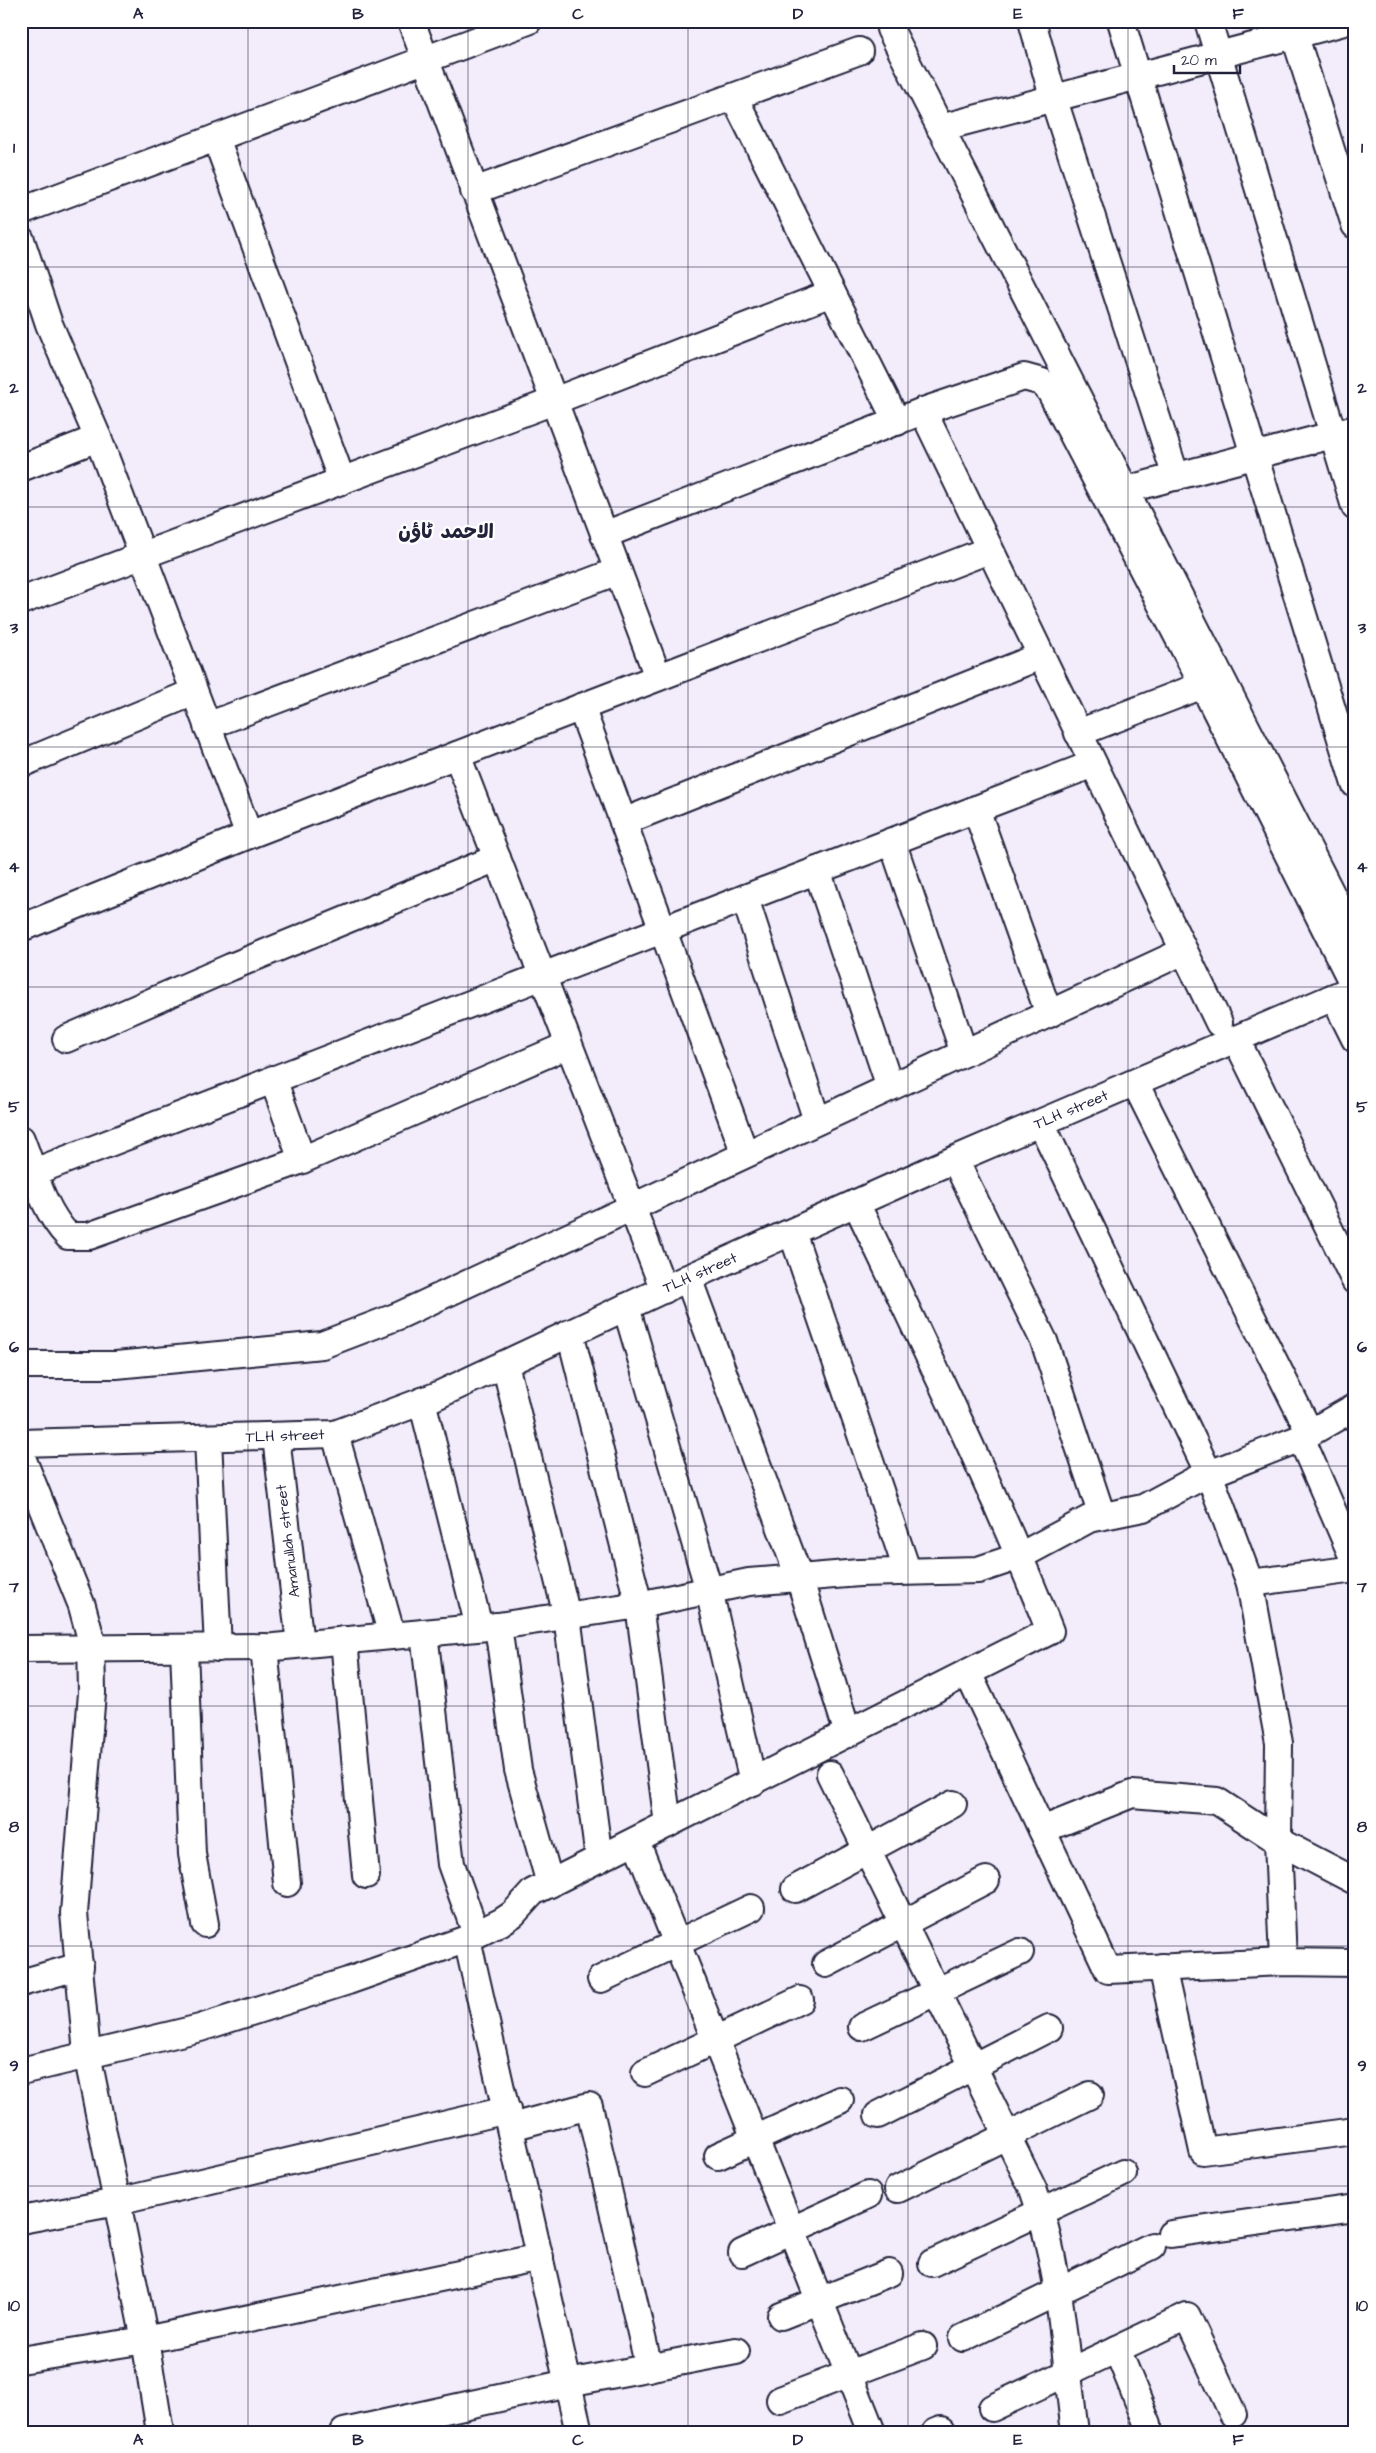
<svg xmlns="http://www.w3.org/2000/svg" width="1376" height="2453" font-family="'Architects Daughter','Playpen Sans Arabic',sans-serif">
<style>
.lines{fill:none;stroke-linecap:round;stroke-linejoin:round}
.minor-casing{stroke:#22223b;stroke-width:30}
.minor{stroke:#fff;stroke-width:26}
.grid{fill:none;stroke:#22223b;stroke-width:1;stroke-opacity:0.55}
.labels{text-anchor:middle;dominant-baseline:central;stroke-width:4.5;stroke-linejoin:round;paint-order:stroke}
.street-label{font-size:15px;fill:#22223b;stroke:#fff}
.district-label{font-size:20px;font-weight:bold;fill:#22223b;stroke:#fff}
.neatline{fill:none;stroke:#22223b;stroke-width:2}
.grid-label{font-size:16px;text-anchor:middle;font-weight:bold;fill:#22223b}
</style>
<rect width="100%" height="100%" fill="#f2ecfb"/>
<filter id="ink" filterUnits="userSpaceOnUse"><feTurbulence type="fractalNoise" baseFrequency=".02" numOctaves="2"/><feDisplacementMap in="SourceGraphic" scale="10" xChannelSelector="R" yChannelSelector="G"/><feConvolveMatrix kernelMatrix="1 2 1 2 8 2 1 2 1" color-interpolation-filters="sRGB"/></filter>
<g filter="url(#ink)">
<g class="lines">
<g class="minor-casing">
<g id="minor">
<polyline points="411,21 658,677"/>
<polyline points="889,21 890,29 1355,940"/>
<polyline points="1032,21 1053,97 1176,477"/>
<polyline points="1121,21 1355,784"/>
<polyline points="1208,21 1355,507"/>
<polyline points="1290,21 1355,225"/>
<polyline points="734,97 897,422"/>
<polyline points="940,128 1348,21"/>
<polyline points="216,138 342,481"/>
<polyline points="474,191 859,51"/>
<polyline points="21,211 528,21"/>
<polyline points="21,240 49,324 98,438 249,835"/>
<polyline points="923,411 1219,1023"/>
<polyline points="21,468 98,438"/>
<polyline points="1125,490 1355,429"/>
<polyline points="21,601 554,401 832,293"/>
<polyline points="581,707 745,1154"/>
<polyline points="207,726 618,571"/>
<polyline points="1078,733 1203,685"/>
<polyline points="457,755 664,1290"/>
<polyline points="21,764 194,692"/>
<polyline points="976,809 1049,1014"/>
<polyline points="623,822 1041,656"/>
<polyline points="892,841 964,1053"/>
<polyline points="817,870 890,1087"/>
<polyline points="745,898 817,1121"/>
<polyline points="21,928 249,835 989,550"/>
<polyline points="1334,997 1355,1039"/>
<polyline points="66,1039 231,967 497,858"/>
<polyline points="1236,1039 1355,1281"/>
<polyline points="273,1079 302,1160"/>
<polyline points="1135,1083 1310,1433"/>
<polyline points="1041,1123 1209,1474 1250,1583 1279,1743 1278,1841 1283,1962"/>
<path d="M21 1139C34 1172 43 1210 68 1236H89L302 1160 568 1045"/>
<polyline points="955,1160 1044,1341 1102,1516"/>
<polyline points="34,1172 1093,764"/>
<polyline points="792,1232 907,1570"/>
<polyline points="688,1278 799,1577 848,1734"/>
<polyline points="626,1307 709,1590 753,1782"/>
<polyline points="570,1333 639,1605 668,1824"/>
<polyline points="505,1364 567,1616 599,1859"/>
<polyline points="21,1365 116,1365 322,1345 398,1316 1184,951"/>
<polyline points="422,1401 479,1627"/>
<polyline points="335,1434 392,1636"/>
<polyline points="276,1437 300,1644"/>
<polyline points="1301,1438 1355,1562"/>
<polyline points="208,1439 218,1648"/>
<polyline points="21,1443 335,1434 436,1396 688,1278 930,1170 1355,988 1203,685 1050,391 1042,382 1024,377 923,411 604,535"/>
<polyline points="21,1455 82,1606 91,1639 92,1693 74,1913 87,2054 145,2340 160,2432"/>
<polyline points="1250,1583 1355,1569"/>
<polyline points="498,1626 518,1770 550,1884"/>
<polyline points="424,1633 451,1864 476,1934"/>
<polyline points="344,1640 366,1875"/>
<polyline points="264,1647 287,1883"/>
<polyline points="184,1648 192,1854 205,1924"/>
<polyline points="21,1649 274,1647 498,1626 639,1605 749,1582 859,1573 978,1570 1020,1556 1089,1519 1143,1508 1199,1478 1301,1438 1355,1407"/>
<polyline points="968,1673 1108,1970 1283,1962 1355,1963"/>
<path d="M830 1774 1033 2189C1061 2266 1064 2351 1075 2432"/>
<polyline points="1042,1830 1132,1794 1217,1801 1278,1841 1355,1881"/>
<polyline points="636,1841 872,2432"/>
<polyline points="795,1889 953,1804"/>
<polyline points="467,1939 579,2432"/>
<polyline points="826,1964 986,1880"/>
<polyline points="1162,1967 1203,2151 1355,2131"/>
<polyline points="601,1979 751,1908"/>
<polyline points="21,1983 80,1966"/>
<polyline points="862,2027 1020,1952"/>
<path d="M21 2071 200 2028 348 1981 467 1939 501 1922 513 1914 533 1892 1050 1631C992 1486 924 1345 856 1203"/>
<polyline points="645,2073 800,2000"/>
<polyline points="878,2115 1049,2028"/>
<polyline points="511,2127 589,2106 649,2368"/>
<polyline points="718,2156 840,2100"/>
<polyline points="898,2189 1090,2095"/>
<polyline points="21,2220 117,2202 507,2110"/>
<polyline points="1171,2234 1355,2208"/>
<polyline points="742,2253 868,2195"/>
<polyline points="932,2263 1123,2173"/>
<polyline points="781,2316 889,2273"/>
<polyline points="963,2338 1152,2246"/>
<polyline points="1117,2349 1148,2425"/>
<polyline points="21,2360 145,2340 540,2257"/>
<polyline points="780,2400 923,2346"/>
<polyline points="992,2408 1187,2316 1233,2414"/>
<polyline points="344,2432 568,2383 736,2351"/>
<polyline points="936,2432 941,2430"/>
</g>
</g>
<use href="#minor" class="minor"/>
</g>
</g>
<path class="grid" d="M248 21V2432M468 21V2432M688 21V2432M908 21V2432M1128 21V2432M21 267H1355M21 507H1355M21 747H1355M21 987H1355M21 1226H1355M21 1466H1355M21 1706H1355M21 1946H1355M21 2186H1355"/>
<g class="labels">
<g class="street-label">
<text transform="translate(1071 1110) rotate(-23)">TLH street</text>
<text transform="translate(700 1273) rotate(-24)">TLH street</text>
<text transform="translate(285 1436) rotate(-2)">TLH street</text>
<text transform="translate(288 1541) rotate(-97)">Amanullah street</text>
</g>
<g class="district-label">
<text x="446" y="532">الاحمد ٹاؤن</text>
</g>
</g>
<rect width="1376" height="2453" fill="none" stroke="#fff" stroke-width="55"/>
<path d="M1174 65v8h66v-8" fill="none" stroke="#22223b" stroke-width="2.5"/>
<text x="1181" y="65" font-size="15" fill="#22223b" stroke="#ffffff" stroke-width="4" paint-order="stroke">20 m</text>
<rect x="28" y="28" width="1320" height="2398" class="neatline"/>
<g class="grid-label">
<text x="138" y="19">A</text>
<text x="358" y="19">B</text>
<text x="578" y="19">C</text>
<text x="798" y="19">D</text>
<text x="1018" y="19">E</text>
<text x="1238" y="19">F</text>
<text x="14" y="153">1</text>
<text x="1362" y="153">1</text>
<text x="14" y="393">2</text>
<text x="1362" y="393">2</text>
<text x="14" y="633">3</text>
<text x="1362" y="633">3</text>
<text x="14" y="872">4</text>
<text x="1362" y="872">4</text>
<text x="14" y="1112">5</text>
<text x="1362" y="1112">5</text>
<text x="14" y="1352">6</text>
<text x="1362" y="1352">6</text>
<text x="14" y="1592">7</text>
<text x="1362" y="1592">7</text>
<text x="14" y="1832">8</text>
<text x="1362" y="1832">8</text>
<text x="14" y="2071">9</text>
<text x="1362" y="2071">9</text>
<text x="14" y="2311">10</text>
<text x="1362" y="2311">10</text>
<text x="138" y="2445">A</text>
<text x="358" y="2445">B</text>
<text x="578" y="2445">C</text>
<text x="798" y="2445">D</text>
<text x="1018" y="2445">E</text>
<text x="1238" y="2445">F</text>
</g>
</svg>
